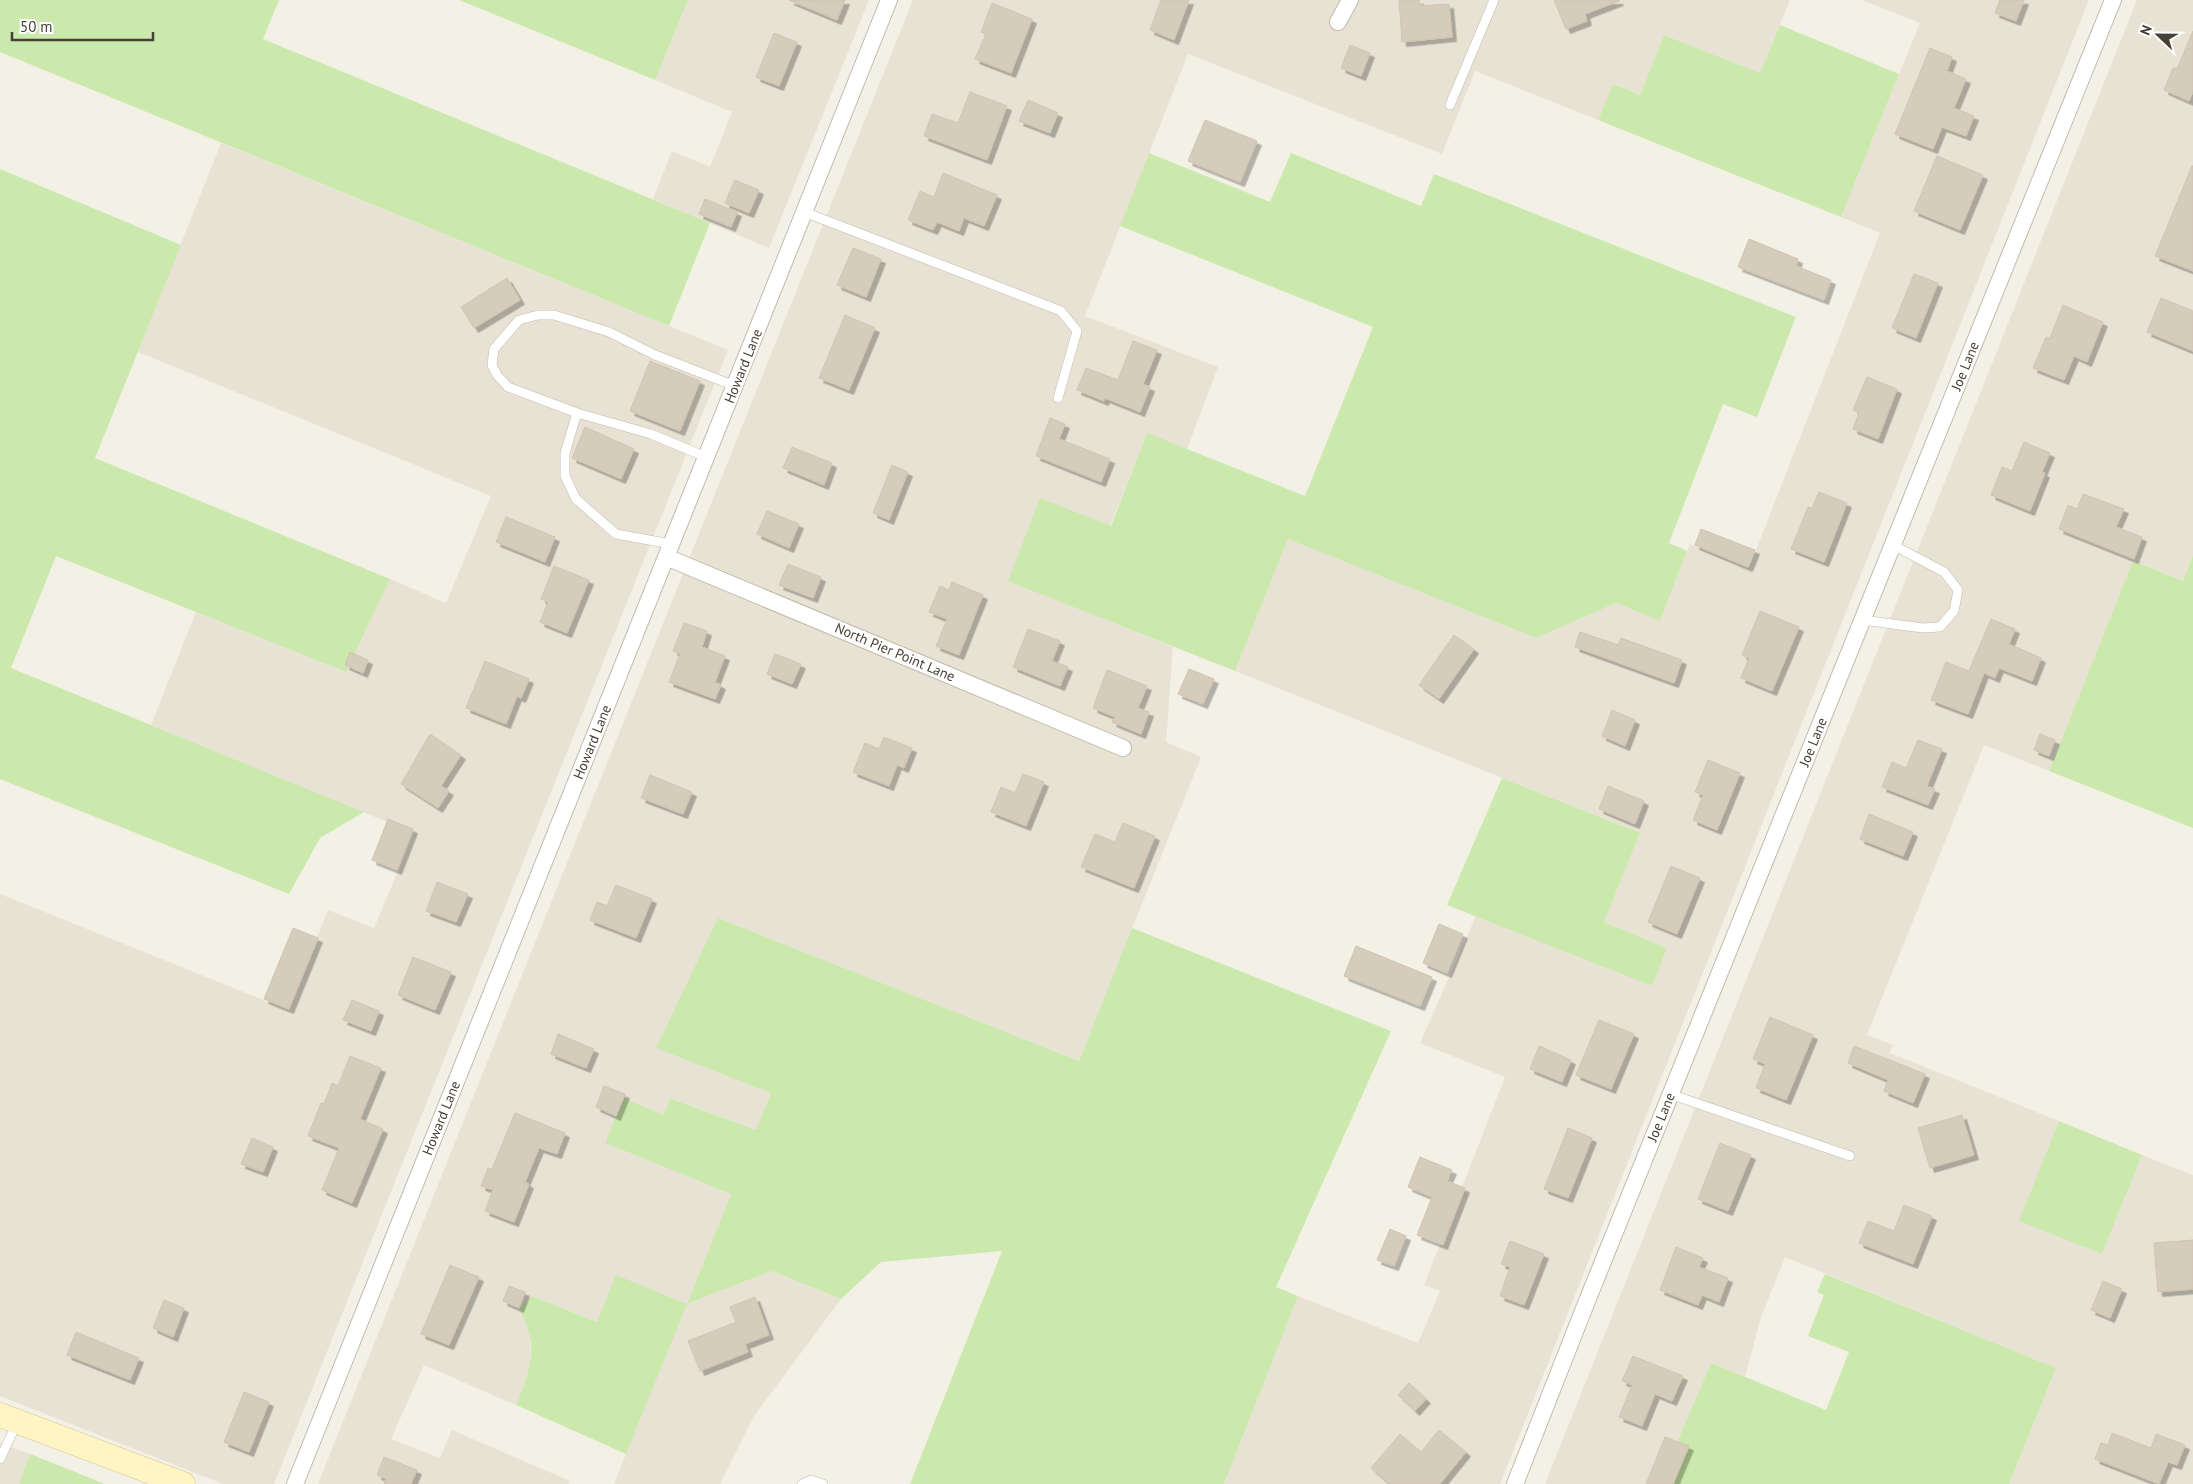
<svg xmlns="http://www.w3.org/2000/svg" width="2193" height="1484" font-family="'PT Sans',sans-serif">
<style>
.residential{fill:#e8e2d4}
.green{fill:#cbe9ad}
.building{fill:#d5ccbb;stroke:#d0c5ae;filter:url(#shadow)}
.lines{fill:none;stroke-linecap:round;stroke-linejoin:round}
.service-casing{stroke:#c2bbab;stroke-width:10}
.minor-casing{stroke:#c2bbab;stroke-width:18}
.secondary-casing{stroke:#d5c794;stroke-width:25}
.service{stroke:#fff;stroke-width:9}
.minor{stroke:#fff;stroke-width:16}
.secondary{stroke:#fff4c4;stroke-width:24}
.labels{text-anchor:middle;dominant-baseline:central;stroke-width:5;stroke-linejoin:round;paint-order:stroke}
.street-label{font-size:14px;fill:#464035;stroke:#fff}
</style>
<defs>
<filter id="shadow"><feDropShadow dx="4.5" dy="4.5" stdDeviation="0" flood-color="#0004"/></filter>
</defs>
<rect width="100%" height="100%" fill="#f3f0e6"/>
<g class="residential">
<polygon points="688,0 869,0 769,248 653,199 672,151 710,167 732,112 655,80"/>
<polygon points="913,0 1790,0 1760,73 1664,35 1640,95 1613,84 1598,120 1475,71 1442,154 1188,54 1085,316 1218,367 1187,449 1147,434 1110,526 1008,580 1173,647 1166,742 1201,757 1079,1061 718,918 771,1093 756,1130 671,1098 664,1115 623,1099 605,1143 731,1194 687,1304 772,1271 841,1299 754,1416 720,1484 614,1484 686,1304 597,1322 532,1296 530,1328 531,1367 516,1405 424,1365 391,1439 440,1458 452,1430 570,1481 568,1484 318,1484"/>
<polygon points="1862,0 2089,0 1500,1484 1224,1484 1298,1296 1418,1343 1440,1291 1424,1285 1505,1077 1420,1043 1476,916 1652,986 1667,948 1604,922 1640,833 1235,671 1288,538 1536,638 1616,603 1660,621 1690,544 1749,568 1880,233 1841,217 1920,23"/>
<polygon points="2137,0 2193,0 2193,555 2183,581 2133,561 2049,771 1984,745 1867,1035 1893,1045 1890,1053 2059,1121 2020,1221 2102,1254 2142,1155 2193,1175 2193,1484 2009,1484 2056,1368 1785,1257 1761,1317 1745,1377 1711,1363 1659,1484 1545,1484"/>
<polygon points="221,143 728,350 274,1484 223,1484 0,1396 0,894 288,1010 328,910 374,928 414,833 151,725 196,612 346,672 390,579 446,603 491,496 138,352"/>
<polygon points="0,1443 30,1454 19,1484 0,1484"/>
</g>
<g class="green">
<polygon points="0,0 279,0 263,39 710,223 669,326 0,52"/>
<polygon points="459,0 688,0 655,80"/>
<polygon points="1780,25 1899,74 1841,217 1598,120 1613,84 1640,95 1664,35 1760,73"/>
<polygon points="1149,153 1270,202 1291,153 1421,206 1434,174 1796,317 1757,417 1723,404 1669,543 1687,551 1660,621 1616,603 1536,638 1288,539 1235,671 1008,581 1040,498 1111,526 1147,433 1305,496 1373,327 1120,226"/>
<polygon points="0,169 181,245 95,458 390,579 346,672 56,556 11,668 364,812 320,838 289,894 0,779"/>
<polygon points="2193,555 2193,828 2049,771 2133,561 2183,581"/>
<polygon points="1502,778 1640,833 1604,922 1667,948 1652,986 1447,905"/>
<path d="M718 918 1079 1061 1132 928 1391 1031 1276 1287 1298 1296 1224 1484H910L1002 1251 881 1262 841 1299 772 1271 687 1304 626 1454 516 1405C531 1368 540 1346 519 1309L532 1296 597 1322 616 1275 687 1304 731 1194 605 1143 623 1098 664 1115 670 1098 756 1130 771 1093 656 1048Z"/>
<polygon points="2059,1121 2142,1155 2102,1254 2019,1221"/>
<polygon points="1825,1274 2056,1368 2009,1484 1659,1484 1711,1363 1826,1410 1849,1352 1808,1336 1824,1295 1817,1292"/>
<polygon points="30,1454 105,1484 19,1484"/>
</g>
<g class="building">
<polygon points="789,0 845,0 837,20"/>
<polygon points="1161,0 1189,0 1174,40 1150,30"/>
<polygon points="1399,0 1419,0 1420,6 1449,4 1452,37 1402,42"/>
<polygon points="1554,0 1619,0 1619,1 1585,14 1587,21 1566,29"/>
<polygon points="2000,0 2024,0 2016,21 1995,13"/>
<polygon points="992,3 1032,19 1011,73 975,59 986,34 981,32"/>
<polygon points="2193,31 2193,91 2189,101 2164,90 2173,68 2177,69"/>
<polygon points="774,33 797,42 779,86 756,77"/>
<polygon points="1350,45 1370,53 1361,76 1341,68"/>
<polygon points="1930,48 1952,57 1947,71 1966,79 1954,108 1974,116 1966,136 1942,127 1933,149 1895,134"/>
<polygon points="970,92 1007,106 987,160 924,136 932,114 958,123"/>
<polygon points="1028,100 1058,113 1050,133 1019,121"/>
<polygon points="1205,120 1257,141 1240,182 1188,161"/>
<polygon points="1937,156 1983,175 1960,230 1914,211"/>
<polygon points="2192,166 2193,166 2193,271 2155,256"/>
<polygon points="943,173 997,195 984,226 964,218 959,231 937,222 933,230 908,220 920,191 934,197"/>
<polygon points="735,180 759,190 749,213 725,203"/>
<polygon points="705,199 737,212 731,227 699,214"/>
<polygon points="1749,239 1798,259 1796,266 1831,280 1824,300 1738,267"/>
<polygon points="853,248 881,259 866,297 837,285"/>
<polygon points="1914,274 1938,283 1916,338 1892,328"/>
<polygon points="507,278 520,300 474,328 461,307"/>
<polygon points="2161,298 2193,311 2193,351 2147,332"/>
<polygon points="2063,305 2103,322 2087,362 2074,356 2064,380 2033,368 2046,337 2050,338"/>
<polygon points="845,315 875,328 849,390 819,378"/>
<polygon points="1133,341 1157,350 1143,384 1150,387 1140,412 1105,398 1104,401 1077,390 1086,368 1118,380"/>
<polygon points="650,361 700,381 680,431 630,411"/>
<polygon points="1867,377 1897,389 1878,439 1853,429 1859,413 1853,410"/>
<polygon points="1050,418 1065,424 1059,439 1110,459 1101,482 1036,456"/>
<polygon points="585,427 634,449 621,479 572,458"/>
<polygon points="2024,442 2050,453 2042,472 2045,473 2030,511 1991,495 2002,467 2012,471"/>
<polygon points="792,447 832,463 824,485 783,468"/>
<polygon points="892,465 908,472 889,520 873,513"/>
<polygon points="1819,492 1847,503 1824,562 1791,549 1808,507 1812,508"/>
<polygon points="2083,494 2124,509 2116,527 2142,537 2134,559 2059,529 2068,505 2077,509"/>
<polygon points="767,511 799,524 789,548 757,534"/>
<polygon points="506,517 555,537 545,562 496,542"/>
<polygon points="1701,529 1755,550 1748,567 1695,545"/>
<polygon points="788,564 821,577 813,598 779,585"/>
<polygon points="554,566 589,580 567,633 540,622 548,602 541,599"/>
<polygon points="952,582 983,595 959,655 936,646 947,619 929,612 940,586 949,590"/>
<polygon points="1760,611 1799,627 1772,691 1741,678 1749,658 1742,655"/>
<polygon points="1991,619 2015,629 2009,644 2041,658 2032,681 1999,668 1995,678 1984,673 1968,714 1931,700 1946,662 1969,671"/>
<polygon points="684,623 707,631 702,647 725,656 715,682 721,685 715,699 669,682 680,654 673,651"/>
<polygon points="1028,629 1060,641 1052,661 1068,667 1060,686 1013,667"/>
<polygon points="1580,632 1618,645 1621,638 1682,660 1674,683 1575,647"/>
<polygon points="1454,635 1474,649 1439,699 1419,685"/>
<polygon points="350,652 368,660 363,673 345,665"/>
<polygon points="775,654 801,664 792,684 767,674"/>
<polygon points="485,661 529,679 521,698 517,696 506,724 466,708"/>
<polygon points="1189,669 1214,679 1203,704 1178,694"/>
<polygon points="1107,670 1147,686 1138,708 1149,712 1141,734 1112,722 1115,717 1093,708"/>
<polygon points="1612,710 1635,720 1625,746 1602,736"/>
<polygon points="430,734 461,755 441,786 449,791 438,808 401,784"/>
<polygon points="2040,734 2055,740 2049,756 2034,750"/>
<polygon points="884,737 912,748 904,768 897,765 889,786 853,772 865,743 879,749"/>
<polygon points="1918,740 1942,749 1927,786 1935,789 1928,805 1882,787 1892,762 1906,768"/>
<polygon points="1708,760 1740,773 1717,830 1693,820 1703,795 1695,792"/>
<polygon points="1023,774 1044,782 1026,826 991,812 1001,787 1015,793"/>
<polygon points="650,775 692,792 683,814 641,798"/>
<polygon points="1608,786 1644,801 1635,824 1599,809"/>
<polygon points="1869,814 1913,832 1903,856 1860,839"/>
<polygon points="388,819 413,829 397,870 372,860"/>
<polygon points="1123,823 1155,836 1134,888 1081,867 1095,834 1115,842"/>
<polygon points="1671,866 1700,878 1677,934 1648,922"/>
<polygon points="437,882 468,894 456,922 426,911"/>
<polygon points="616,885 652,899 636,938 590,920 597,902 607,906"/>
<polygon points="1439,924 1463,934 1447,973 1423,963"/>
<polygon points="293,928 318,938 289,1009 264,999"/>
<polygon points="1356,946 1432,977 1420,1006 1344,976"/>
<polygon points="413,957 451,972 435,1010 398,995"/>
<polygon points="352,1000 379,1011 371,1031 343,1020"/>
<polygon points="1770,1017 1813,1035 1786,1100 1756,1088 1765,1064 1753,1059"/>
<polygon points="1599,1020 1634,1034 1611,1089 1576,1075"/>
<polygon points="558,1034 594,1049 586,1068 551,1054"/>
<polygon points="1539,1046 1571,1060 1562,1082 1530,1069"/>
<polygon points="1854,1046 1925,1074 1913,1103 1884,1091 1888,1080 1848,1063"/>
<polygon points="350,1056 381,1068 360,1119 383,1129 352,1203 322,1190 339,1148 308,1136 321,1103 324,1104 332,1083 338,1086"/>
<polygon points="604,1086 625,1094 616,1116 596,1107"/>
<polygon points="515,1113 565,1133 557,1154 539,1148 525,1182 529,1184 514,1222 485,1211 493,1190 481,1186 488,1168 492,1169"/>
<polygon points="1962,1115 1974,1155 1930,1168 1918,1128"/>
<polygon points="1568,1128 1592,1138 1568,1198 1544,1189"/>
<polygon points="252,1138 273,1147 263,1172 241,1164"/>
<polygon points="1720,1143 1751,1155 1728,1211 1698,1199"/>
<polygon points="1420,1157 1452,1170 1447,1181 1465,1188 1443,1245 1417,1235 1432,1197 1408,1187"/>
<polygon points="1904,1205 1932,1216 1913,1264 1859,1243 1868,1221 1894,1231"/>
<polygon points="1390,1229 1406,1236 1394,1266 1377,1260"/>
<polygon points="2193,1240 2193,1289 2158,1292 2154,1243"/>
<polygon points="1510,1241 1544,1254 1524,1305 1500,1296 1510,1267 1501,1264"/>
<polygon points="1676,1247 1703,1258 1699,1267 1728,1278 1719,1302 1702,1295 1698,1305 1660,1290"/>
<polygon points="450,1265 479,1277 449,1345 421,1334"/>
<polygon points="2103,1281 2122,1289 2110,1318 2091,1310"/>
<polygon points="509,1286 525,1292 519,1308 503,1301"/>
<polygon points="755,1297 769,1335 745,1344 748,1352 700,1371 688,1341 736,1322 730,1307"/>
<polygon points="164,1300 184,1308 173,1337 153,1328"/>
<polygon points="76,1332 139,1358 130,1380 67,1355"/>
<polygon points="1633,1356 1683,1376 1672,1401 1655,1394 1642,1426 1619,1417 1632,1385 1622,1381"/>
<polygon points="1409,1383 1426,1399 1415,1411 1398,1395"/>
<polygon points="244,1392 269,1402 249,1452 224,1442"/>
<polygon points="1439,1430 1466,1452 1440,1484 1390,1484 1371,1468 1400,1434 1421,1452"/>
<polygon points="2112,1433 2151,1448 2156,1434 2185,1445 2177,1465 2168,1462 2159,1484 2095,1459 2101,1443 2108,1445"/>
<polygon points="1665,1437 1689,1446 1673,1484 1646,1484"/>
<polygon points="384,1457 417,1470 411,1484 384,1484 386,1479 377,1475"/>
</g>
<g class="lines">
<g class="service-casing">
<g id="service">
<polyline points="1450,105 1494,0"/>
<polyline points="804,212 1061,311 1077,331 1058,398"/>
<polyline points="577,413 565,453 565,476 576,499 616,534 671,544"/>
<polyline points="706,457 651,434 577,413 508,387 497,375 492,365 494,349 519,320 538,315 554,315 609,332 655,355 735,386"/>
<polyline points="1862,620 1923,628 1940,627 1954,611 1958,590 1944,572 1893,545"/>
<polyline points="1670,1094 1850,1156"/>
<polyline points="0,1459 17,1423"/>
<polyline points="802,1484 811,1480 823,1484"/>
</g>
</g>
<g class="minor-casing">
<g id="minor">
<polyline points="1338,22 1350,0"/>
<polyline points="666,557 1123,748"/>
<polyline points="295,1484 889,0"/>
<polyline points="1515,1484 1585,1306 2113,0"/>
</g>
</g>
<g class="secondary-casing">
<polyline id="secondary" points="0,1415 183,1484"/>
</g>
<use href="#service" class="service"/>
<use href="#minor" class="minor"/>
<use href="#secondary" class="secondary"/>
</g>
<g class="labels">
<g class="street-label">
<text transform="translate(743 366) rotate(-68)">Howard Lane</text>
<text transform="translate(1965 366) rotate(-68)">Joe Lane</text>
<text transform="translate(895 652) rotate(23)">North Pier Point Lane</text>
<text transform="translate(592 742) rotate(-68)">Howard Lane</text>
<text transform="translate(1813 742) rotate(-68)">Joe Lane</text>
<text transform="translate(1661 1117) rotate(-68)">Joe Lane</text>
<text transform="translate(441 1118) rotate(-68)">Howard Lane</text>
</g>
</g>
<g transform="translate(2158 35) rotate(292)" stroke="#ffffff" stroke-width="4" paint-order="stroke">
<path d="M0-4L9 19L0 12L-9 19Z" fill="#464035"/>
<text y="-8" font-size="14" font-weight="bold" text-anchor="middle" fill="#464035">N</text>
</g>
<path d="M12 32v8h141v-8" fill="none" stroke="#464035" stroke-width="2.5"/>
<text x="20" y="32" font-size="15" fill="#464035" stroke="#ffffff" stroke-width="4" paint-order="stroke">50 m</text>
</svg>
